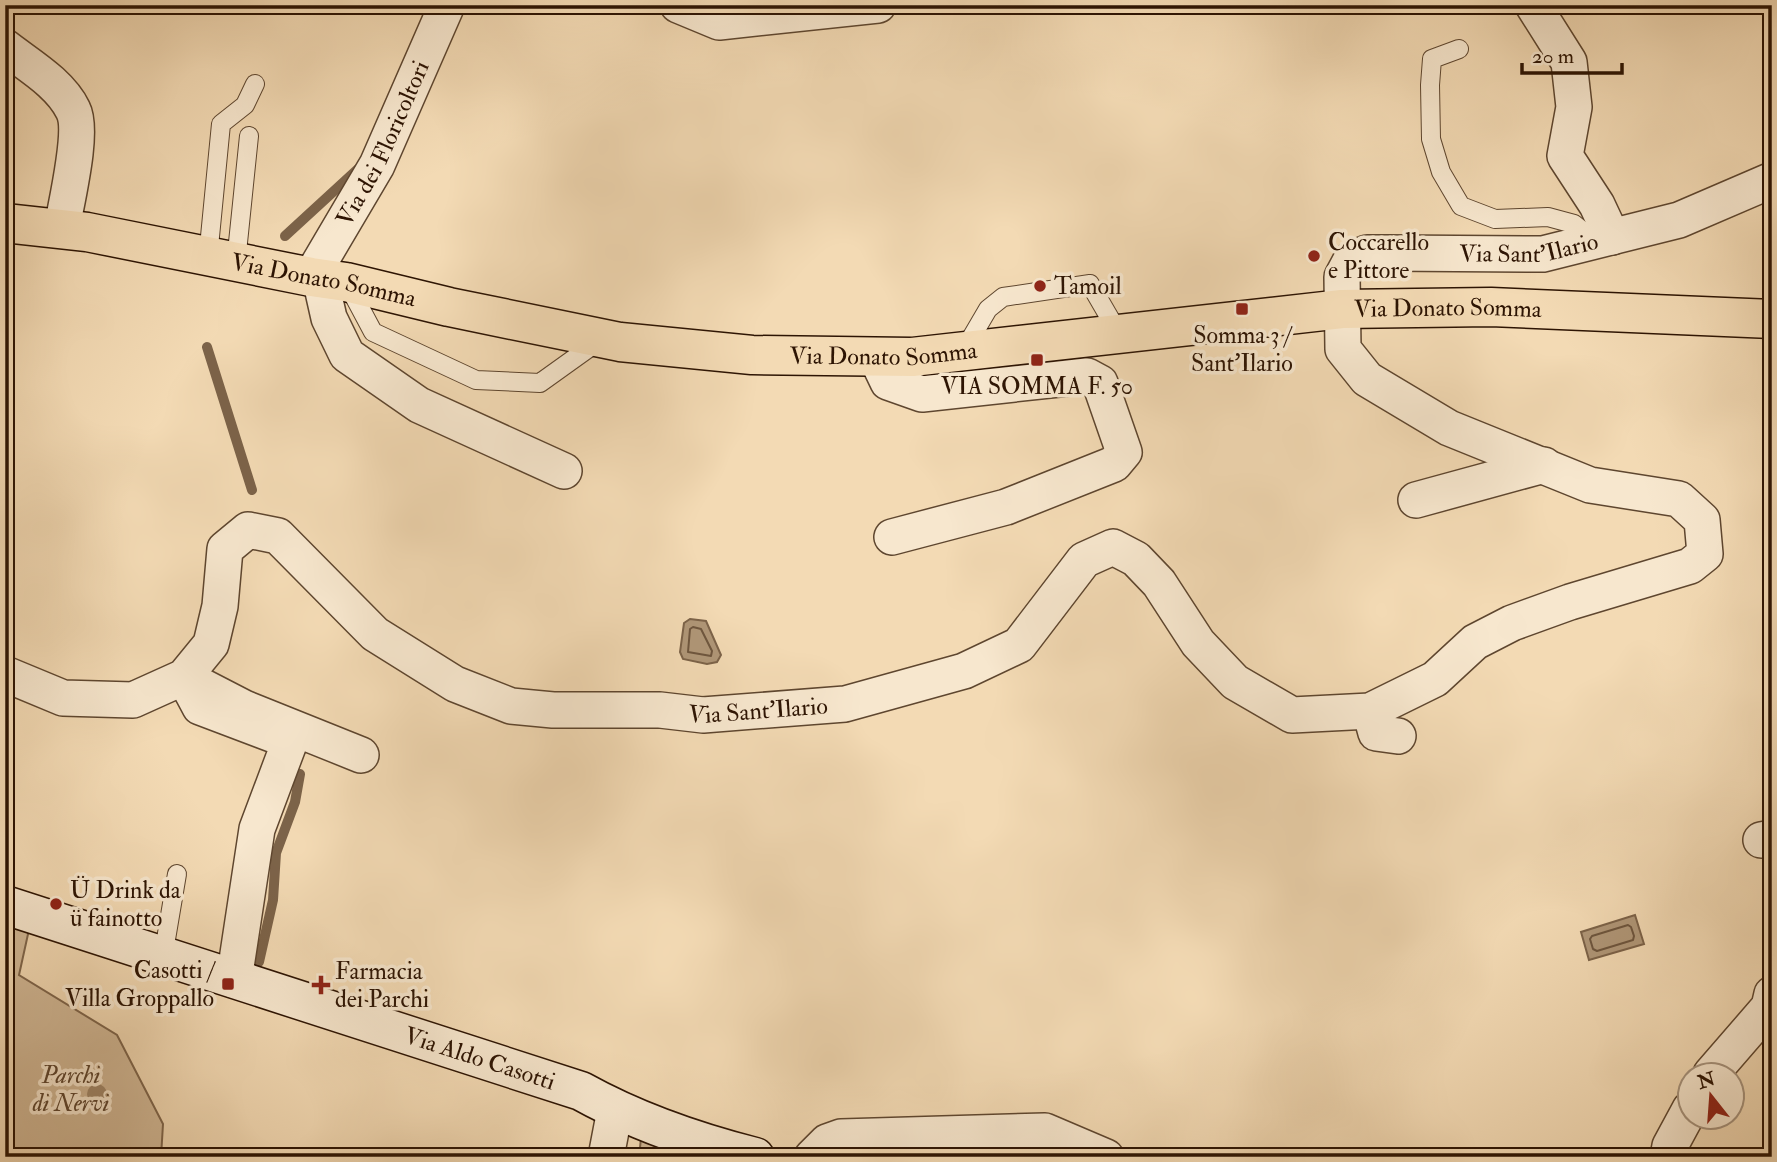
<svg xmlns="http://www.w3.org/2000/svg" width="1777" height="1162" font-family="'IM FELL Double Pica',serif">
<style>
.green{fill:#d1b896;stroke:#7f664c;stroke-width:2}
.water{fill:#b09778;stroke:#7c6349;stroke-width:2}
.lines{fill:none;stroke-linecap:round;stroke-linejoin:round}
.shore{stroke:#6e563e;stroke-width:2}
.stream{stroke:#7c6349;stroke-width:10}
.lane-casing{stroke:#5e462f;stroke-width:20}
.street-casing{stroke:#5e462f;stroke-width:38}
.secondary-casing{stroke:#2d1403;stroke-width:41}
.primary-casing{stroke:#2d1403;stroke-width:41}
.lane{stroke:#f7e7ce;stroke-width:18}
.street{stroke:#f7e7ce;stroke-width:35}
.secondary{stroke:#f7e7ce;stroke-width:38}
.primary{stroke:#f3dab4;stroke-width:38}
.tree{fill:#a1886b}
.poi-dot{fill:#8f2418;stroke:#f7e7ce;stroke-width:2.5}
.labels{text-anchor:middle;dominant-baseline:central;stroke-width:7;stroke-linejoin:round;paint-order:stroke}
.street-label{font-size:24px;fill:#2d1403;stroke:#f7e7ce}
.poi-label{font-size:24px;fill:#2d1403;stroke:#f7e7ce;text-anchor:start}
.park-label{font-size:24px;font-style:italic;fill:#5e452f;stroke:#f7e7ce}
</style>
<rect width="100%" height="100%" fill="#f3dab4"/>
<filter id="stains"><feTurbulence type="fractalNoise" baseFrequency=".00286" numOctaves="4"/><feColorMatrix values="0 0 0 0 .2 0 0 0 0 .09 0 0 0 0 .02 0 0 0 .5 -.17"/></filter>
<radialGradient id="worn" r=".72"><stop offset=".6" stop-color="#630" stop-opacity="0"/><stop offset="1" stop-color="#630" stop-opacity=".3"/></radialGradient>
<g class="green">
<polygon points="5,920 30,925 19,975 117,1035 163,1124 161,1157 5,1157"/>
<polygon points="642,1129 717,1157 639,1157"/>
</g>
<g class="water">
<polygon points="690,619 706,621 721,655 717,662 707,664 683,659 680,652 684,623"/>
<polygon points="1635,915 1644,944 1589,960 1581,932"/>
</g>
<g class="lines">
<g class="shore">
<polygon points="693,627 701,629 712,651 711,656 688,652 690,629"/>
<polygon points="1628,925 1631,927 1634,936 1633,940 1597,951 1593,949 1590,939 1592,936"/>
</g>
<g class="stream">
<polyline points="285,236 358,169"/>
<polyline points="207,347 252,490"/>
<polyline points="259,962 273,900 276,853 295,802 300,774"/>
</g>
<g class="lane-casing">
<g id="lane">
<polyline points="1459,49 1432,59 1430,85 1431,139 1441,172 1461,206 1495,219 1548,217 1574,224 1595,241"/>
<polyline points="208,257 221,124 245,105 255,84"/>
<polyline points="236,262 249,136"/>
<polyline points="348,285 373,332 476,380 540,383 600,340"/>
<polyline points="964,350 988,309 1003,297 1090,284 1119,334"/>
<polyline points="163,957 177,874"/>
</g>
</g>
<g class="street-casing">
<g id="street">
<polyline points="678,5 719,22 878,5"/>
<polyline points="1533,5 1569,62 1574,107 1565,156 1597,205 1612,237"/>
<path d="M5 47C28 65 60 83 73 110 84 131 66 203 62 228"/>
<path id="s1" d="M311 277 377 165 447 5"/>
<polyline points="320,278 329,318 347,355 419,405 564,471"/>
<polyline points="876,357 888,382 922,394 1087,376 1100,383 1124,452 1114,464 1006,507 892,537"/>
<polyline points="1416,500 1544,465"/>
<path id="s2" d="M5 674 63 698 133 700 184 677 211 644 220 606 225 549 248 530 278 536 375 634 455 684 511 706 553 710H660L703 715 845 704 964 671 1019 645 1084 560 1113 547 1136 559 1159 583 1198 643 1235 682 1292 715 1370 711 1435 679 1475 642 1512 623 1570 602 1690 566 1705 554 1702 520 1679 499 1590 485 1449 428 1367 379 1343 349 1342 277 1351 260 1367 253H1387L1543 254 1679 220 1772 180"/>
<polyline points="1370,711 1376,733 1398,736"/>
<polyline points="1761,840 1772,838"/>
<polyline points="234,980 257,829 290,741 200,707 184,677 244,708 361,755"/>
<polyline points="1711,1074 1769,1007 1772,994"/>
<polyline points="606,1157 615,1110"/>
<polyline points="812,1157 827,1142 841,1137 1045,1131 1106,1157"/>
<polyline points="1668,1157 1670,1146 1690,1109"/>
</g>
</g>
<g class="secondary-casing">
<g id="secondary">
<path id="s3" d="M5 905 581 1091C635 1121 696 1142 755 1157"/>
</g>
</g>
<g class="primary-casing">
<g id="primary">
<path id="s4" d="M5 223 87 232 311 277 346 282 449 307 620 342 752 355 912 357 1342 309 1491 307 1772 319"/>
</g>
</g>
<use href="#lane" class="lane"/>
<use href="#street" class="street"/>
<use href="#secondary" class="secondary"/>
<use href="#primary" class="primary"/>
</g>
<circle class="tree" cx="97" cy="1094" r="10"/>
<g class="poi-dot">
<circle cx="1314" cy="256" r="7"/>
<circle cx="1040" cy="286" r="7"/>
<rect x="1235" y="302" width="14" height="14" rx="3.5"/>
<rect x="1030" y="353" width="14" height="14" rx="3.5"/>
<circle cx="56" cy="904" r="7"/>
<rect x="221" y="977" width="14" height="14" rx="3.5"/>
<path d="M317.5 974.5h7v7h7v7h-7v7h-7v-7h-7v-7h7z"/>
</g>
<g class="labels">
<g class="street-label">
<text stroke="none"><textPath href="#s1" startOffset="152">Via dei Floricoltori</textPath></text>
<text stroke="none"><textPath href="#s2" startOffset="2754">Via Sant'Ilario</textPath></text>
<text stroke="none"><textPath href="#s4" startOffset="324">Via Donato Somma</textPath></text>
<text stroke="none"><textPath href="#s4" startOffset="1458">Via Donato Somma</textPath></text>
<text stroke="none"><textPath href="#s4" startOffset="891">Via Donato Somma</textPath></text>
<text stroke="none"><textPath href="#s2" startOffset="928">Via Sant'Ilario</textPath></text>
<text stroke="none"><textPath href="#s3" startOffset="499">Via Aldo Casotti</textPath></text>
</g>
<g class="poi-label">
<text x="1328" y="242">Coccarello<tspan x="1328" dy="28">e Pittore</tspan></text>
<text x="1054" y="286">Tamoil</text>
<text x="1242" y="335" text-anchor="middle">Somma 3 /<tspan x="1242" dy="28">Sant'Ilario</tspan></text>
<text x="1037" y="386" text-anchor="middle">VIA SOMMA F. 50</text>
<text x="70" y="890">Ü Drink da<tspan x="70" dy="28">ü fainotto</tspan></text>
<text x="214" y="970" text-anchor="end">Casotti /<tspan x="214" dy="28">Villa Groppallo</tspan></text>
<text x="335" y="971">Farmacia<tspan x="335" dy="28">dei Parchi</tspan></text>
</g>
<g class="park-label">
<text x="71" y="1075">Parchi<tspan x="71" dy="28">di Nervi</tspan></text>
</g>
</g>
<rect width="1777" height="1162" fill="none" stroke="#f3dab4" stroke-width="28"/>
<rect x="7" y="7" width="1763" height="1148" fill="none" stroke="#2d1403" stroke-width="3.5"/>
<rect x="14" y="14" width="1749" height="1134" fill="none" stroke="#2d1403" stroke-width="2"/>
<g transform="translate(1711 1096) rotate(343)"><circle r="33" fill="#f7e7ce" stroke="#a6937d" stroke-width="2"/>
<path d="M0-5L12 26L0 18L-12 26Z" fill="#8f2418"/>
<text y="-10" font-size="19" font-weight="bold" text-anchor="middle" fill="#2d1403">N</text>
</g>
<path d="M1522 63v10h100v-10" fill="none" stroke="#2d1403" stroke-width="3.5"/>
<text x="1532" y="63" font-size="21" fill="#2d1403" stroke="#f7e7ce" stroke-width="5" paint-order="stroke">20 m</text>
<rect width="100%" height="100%" filter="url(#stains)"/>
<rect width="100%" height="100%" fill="url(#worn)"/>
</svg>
